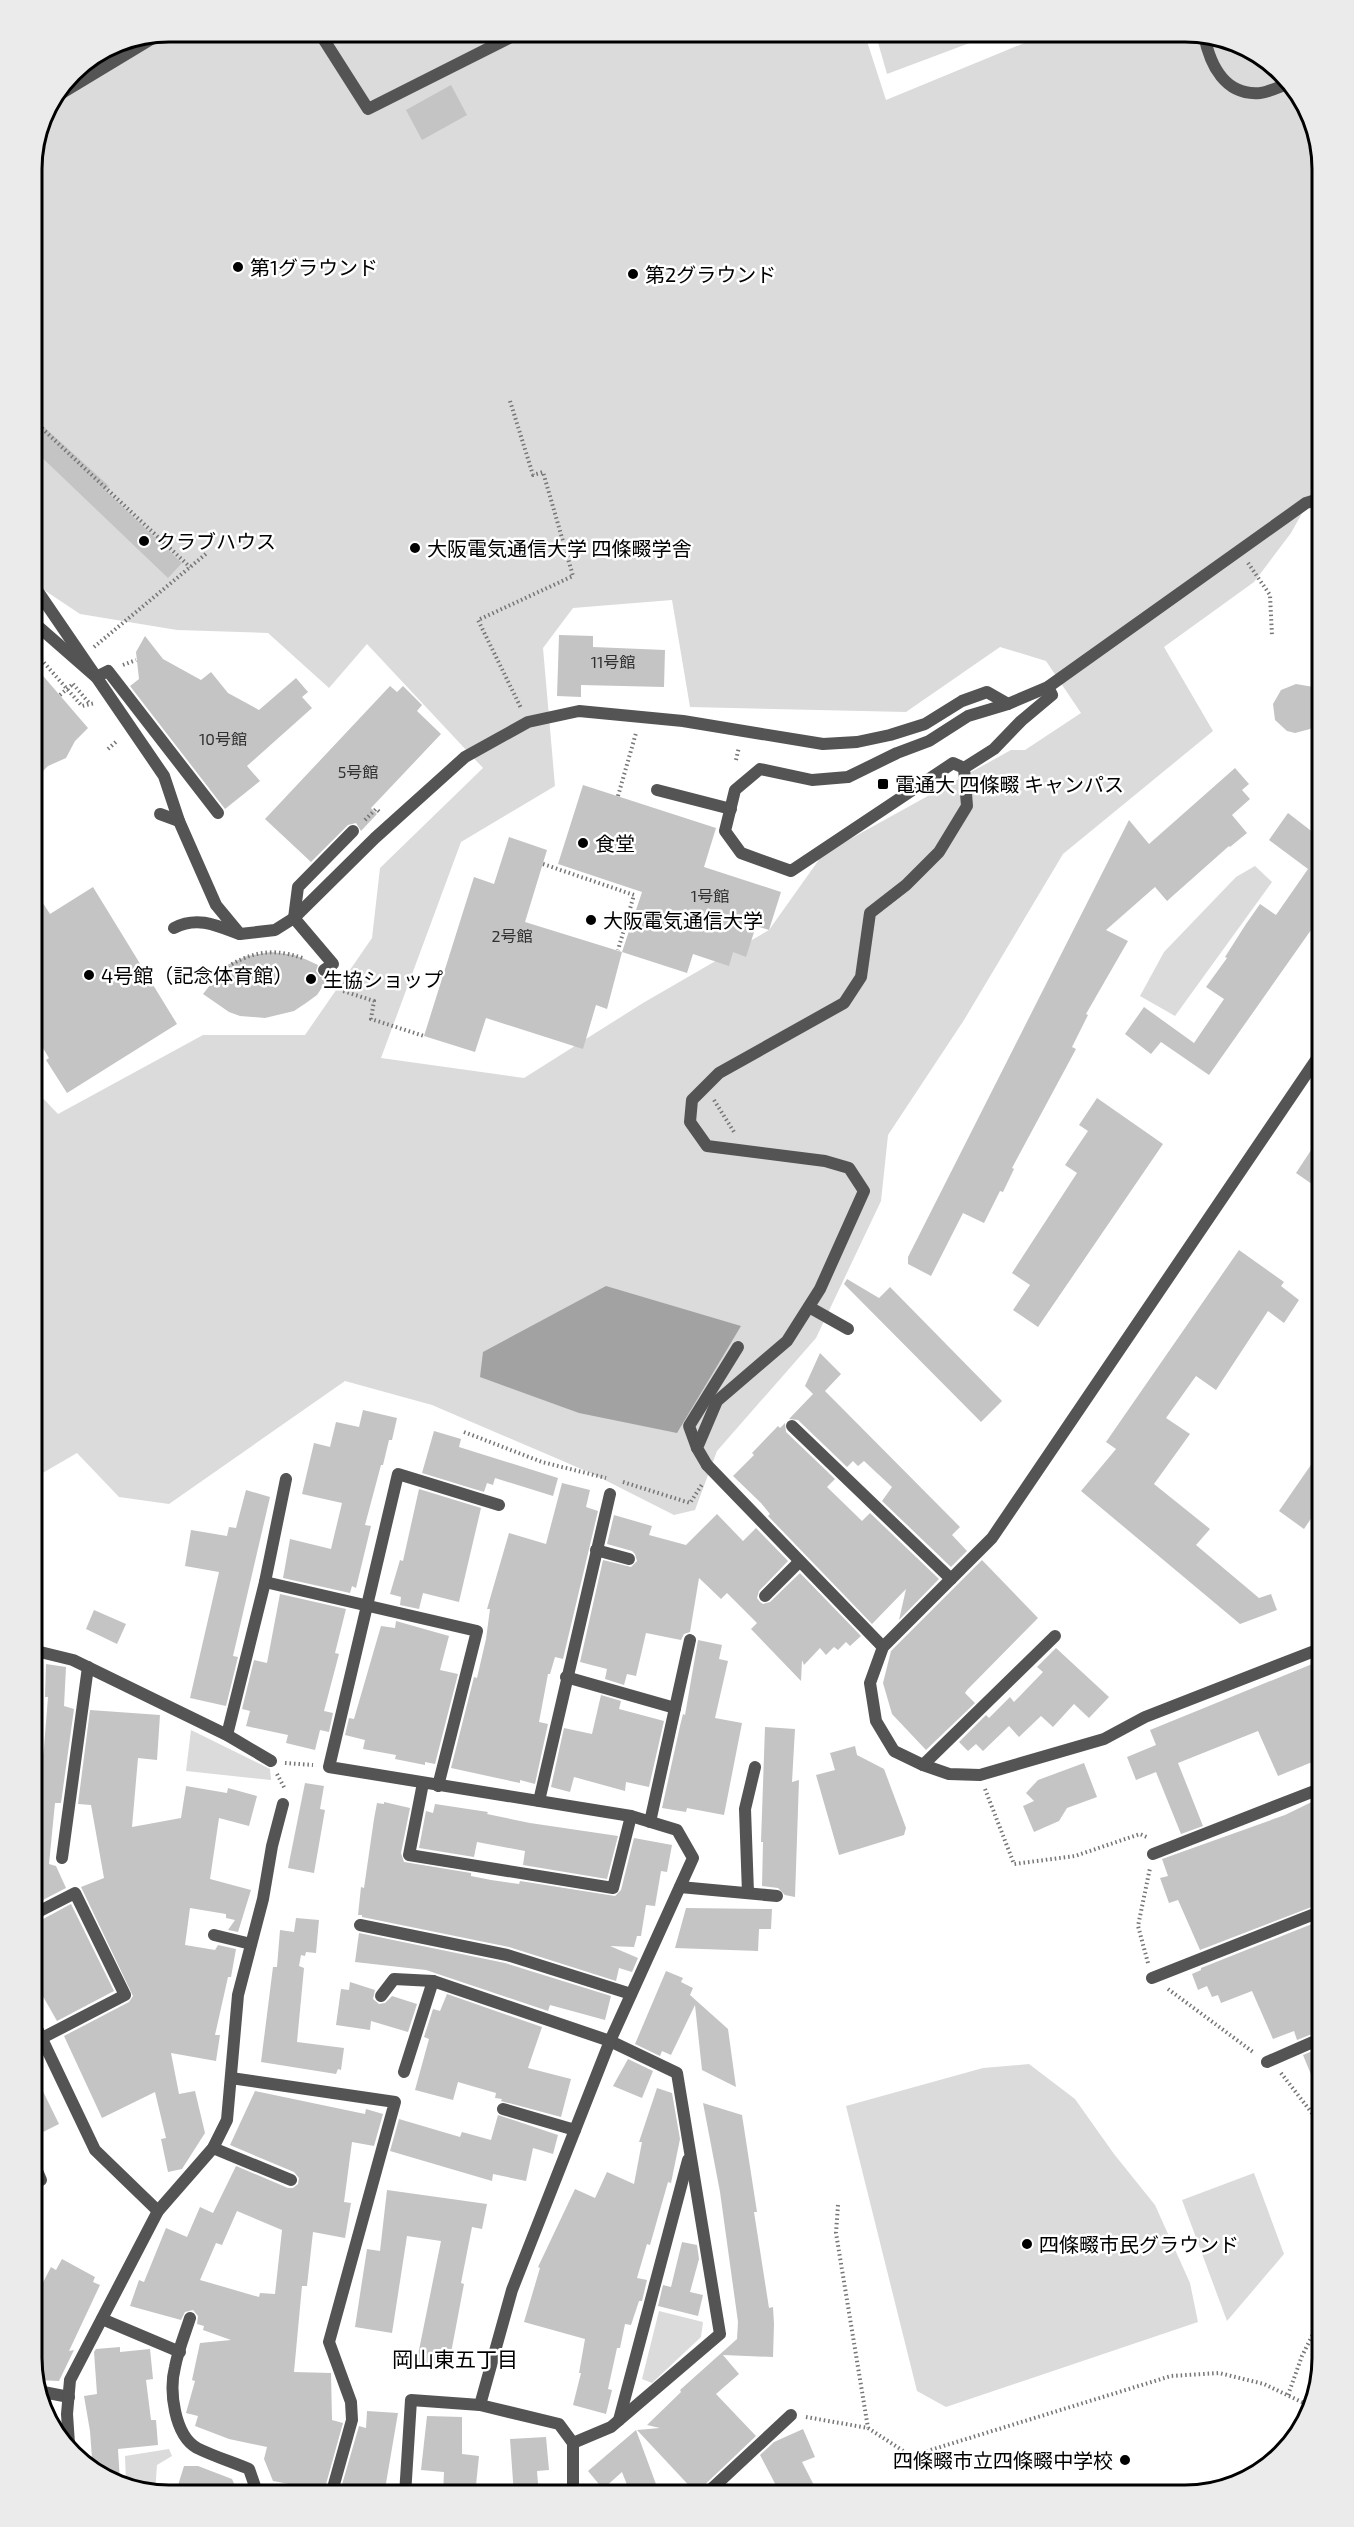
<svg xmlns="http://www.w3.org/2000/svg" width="1354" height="2527" font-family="'Exo 2','Noto Sans JP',sans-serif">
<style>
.green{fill:#dbdbdb;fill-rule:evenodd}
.water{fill:#a2a2a2}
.building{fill:#c4c4c4;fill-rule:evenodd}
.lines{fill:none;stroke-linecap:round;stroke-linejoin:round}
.path{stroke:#767676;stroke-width:4;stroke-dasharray:1.5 3;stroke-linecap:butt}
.service{stroke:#545454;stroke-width:12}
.minor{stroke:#545454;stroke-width:12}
.path-bridge{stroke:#767676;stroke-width:4;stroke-dasharray:1.5 3;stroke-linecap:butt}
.poi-dot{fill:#000;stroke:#fff;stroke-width:2}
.labels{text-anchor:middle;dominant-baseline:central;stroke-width:5;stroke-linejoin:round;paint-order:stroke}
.number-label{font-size:16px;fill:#313131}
.poi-label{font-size:20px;fill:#000;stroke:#fff;text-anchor:start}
.neighbourhood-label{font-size:21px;fill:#000;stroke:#fff}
.rim{fill:none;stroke:#000;stroke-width:3}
</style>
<rect width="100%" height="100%" fill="#fff"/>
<g class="green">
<path d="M169 32H864L886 100 1051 32H1194L1268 60 1312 116 1322 169V480L1320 481 1291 533 1254 582 1164 647 1213 731 1063 854 964 1020 888 1135 881 1201 816 1338 717 1451 695 1510 674 1515 593 1474 432 1405 345 1381 169 1504 119 1497 77 1453 34 1478 32 1488V1087L58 1114 203 1035H305L372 938 380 868 483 768 367 644 329 688 268 633 177 630 80 614 32 582V160L42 116 72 72 117 42ZM672 600 690 707 906 712 1000 647 1046 661 1081 713 1025 750H1011L823 854 769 930 643 1003 524 1078 381 1058 461 842 555 786 543 648 573 608Z"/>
<polygon points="875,32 999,32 887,74"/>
<polygon points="1255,866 1272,882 1175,1016 1140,996 1164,952 1236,877"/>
<polygon points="191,1730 270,1769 271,1780 186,1771"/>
<polygon points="1029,2064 1075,2099 1114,2154 1155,2205 1190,2283 1198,2322 946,2407 917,2391 846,2106 983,2068"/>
<polygon points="1254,2173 1284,2254 1227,2321 1182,2200"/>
<polygon points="659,2311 703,2322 701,2337 652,2383 642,2379"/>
<polygon points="169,2449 172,2456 157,2465 155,2493 126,2483 125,2456"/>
</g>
<polygon class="water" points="606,1286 741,1326 677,1433 579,1413 480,1377 483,1352"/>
<g class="building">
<polygon points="451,85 467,115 422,140 406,110"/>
<polygon points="32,416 109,486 105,490 182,563 168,578 32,448"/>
<polygon points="559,635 593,636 593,647 665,650 664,687 581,685 581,697 557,696"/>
<polygon points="145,636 163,659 201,680 211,672 228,693 259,710 296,678 308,692 302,697 312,708 247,766 260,781 225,809 130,686 139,679 136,652"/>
<polygon points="32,663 88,728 75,741 66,758 48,766 32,782"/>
<polygon points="1296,684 1319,688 1321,710 1320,717 1310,729 1295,733 1287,731 1275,720 1273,704 1281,690"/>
<polygon points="390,686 397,692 403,686 422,705 417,711 441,734 371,808 377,814 361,831 356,823 348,825 311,862 265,819"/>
<polygon points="1235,768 1249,784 1242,790 1250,799 1232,815 1247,833 1230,847 1229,846 1167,901 1155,887 1106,930 1128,941 1086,1014 1088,1015 1072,1047 1076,1049 1012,1168 1014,1169 1003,1192 1000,1191 984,1223 963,1213 931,1276 908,1264 908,1257 1129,820 1149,844"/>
<polygon points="583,785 716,828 704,867 781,892 769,930 756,926 746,957 733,952 729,966 693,954 687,973 622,952 642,892 558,864"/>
<polygon points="1288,813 1323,840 1323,913 1209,1075 1161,1042 1151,1054 1125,1034 1144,1007 1194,1043 1224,999 1206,987 1227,958 1225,957 1246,924 1260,904 1276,915 1308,869 1269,840"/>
<polygon points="509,837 547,850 525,922 622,952 607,1009 596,1005 583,1049 486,1018 475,1052 424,1036 474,877 494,884"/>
<polygon points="32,886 50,914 93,887 177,1024 67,1093 46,1060 49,1058 32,1030"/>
<polygon points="271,952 294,955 305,959 318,965 316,971 320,977 329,977 317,995 306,1003 294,1011 265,1018 240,1016 229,1012 203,994 225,966 247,956"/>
<polygon points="1097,1098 1163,1144 1038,1327 1013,1310 1030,1285 1012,1273 1077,1173 1065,1165 1088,1131 1079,1125"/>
<polygon points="1323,1132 1322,1172 1322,1191 1296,1173"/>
<polygon points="1239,1250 1284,1282 1281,1286 1299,1300 1284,1323 1268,1311 1216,1390 1196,1376 1166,1418 1190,1434 1154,1484 1210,1529 1196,1545 1259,1598 1271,1594 1277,1610 1240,1624 1081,1491 1116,1449 1106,1442"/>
<polygon points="847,1279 879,1298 890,1287 1002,1401 981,1422 844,1284"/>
<polygon points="820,1353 841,1374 825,1391 960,1527 952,1535 967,1551 951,1567 882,1501 892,1487 864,1461 858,1466 853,1461 847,1467 798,1420 789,1419 813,1394 805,1386"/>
<polygon points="363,1410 397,1418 392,1440 389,1440 383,1465 381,1465 365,1525 371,1526 356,1588 352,1586 350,1593 283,1578 290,1539 331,1549 342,1503 302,1494 314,1443 330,1447 336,1422 359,1427"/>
<polygon points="785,1423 786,1432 835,1479 827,1487 862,1521 870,1513 939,1579 899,1620 906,1589 872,1624 768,1516 770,1514 761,1503 733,1476 754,1455 752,1453 778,1426 780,1428"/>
<polygon points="434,1431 461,1439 459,1447 558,1478 553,1496 495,1478 493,1485 487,1483 484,1492 422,1473"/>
<polygon points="1322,1449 1322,1502 1304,1529 1279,1511"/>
<polygon points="562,1483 590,1490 586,1507 598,1511 563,1659 555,1657 550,1674 548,1674 539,1722 548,1724 535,1784 520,1780 520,1783 451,1768 474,1677 477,1678 486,1639 490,1609 487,1609 509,1533 546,1544"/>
<polygon points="419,1489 481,1508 459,1602 423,1593 419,1609 400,1605 401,1597 390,1594 400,1560 403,1561"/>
<polygon points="246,1490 270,1497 233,1656 238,1657 226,1706 190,1698 219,1572 185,1566 191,1530 227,1536 229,1527 236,1528"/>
<polygon points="717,1514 743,1541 756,1528 788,1561 759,1591 757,1598 760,1602 763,1604 770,1602 800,1573 861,1636 850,1646 846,1642 838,1650 834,1647 826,1655 820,1648 804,1665 802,1660 801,1681 751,1629 757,1623 727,1593 721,1599 699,1578 690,1632 684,1634 681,1640 646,1633 636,1676 627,1674 624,1685 605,1679 607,1669 580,1662 603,1560 631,1567 637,1561 635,1554 632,1551 607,1544 614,1515 652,1526 649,1535 686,1545"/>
<polygon points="982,1560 1038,1618 967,1690 965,1693 975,1703 926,1750 892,1714 883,1683 891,1651"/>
<polygon points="280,1594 346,1609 335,1653 339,1654 324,1711 333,1713 329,1732 320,1730 315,1750 286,1743 288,1735 246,1726 250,1711 242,1709 254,1660 267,1663"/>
<polygon points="94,1610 126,1624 117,1644 86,1629"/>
<polygon points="396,1621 449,1636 440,1670 458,1674 435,1764 425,1762 425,1765 395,1759 396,1755 363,1749 365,1740 345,1735 349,1718 354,1719 381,1626 395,1628"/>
<polygon points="698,1640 722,1645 719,1659 728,1661 715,1718 742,1723 724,1815 687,1808 686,1812 662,1808 680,1726 683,1714 685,1715"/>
<polygon points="1056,1648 1109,1697 1089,1718 1074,1704 1053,1727 1041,1716 1019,1737 1009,1726 983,1751 976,1744 968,1751 959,1742 986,1715 989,1718 1010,1697 1014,1702 1043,1672 1037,1667"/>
<polygon points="1322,1660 1322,1758 1278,1776 1258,1731 1178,1763 1203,1826 1181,1834 1156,1772 1136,1780 1127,1757 1156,1745 1150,1730"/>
<polygon points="46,1664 66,1667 64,1706 74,1709 61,1803 55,1803 49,1864 56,1866 66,1888 39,1902 32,1887 32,1830 34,1830 36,1789 39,1789 44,1747 48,1697 45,1697"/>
<polygon points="601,1695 621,1701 619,1709 664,1721 649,1787 626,1782 625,1791 574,1777 570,1792 551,1787 564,1728 592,1734"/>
<polygon points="90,1710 160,1715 157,1760 138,1758 132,1827 181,1818 186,1786 227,1793 228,1788 257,1796 249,1826 219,1818 210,1879 251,1890 238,1932 228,1930 235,1920 226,1918 226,1914 190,1908 185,1945 215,1950 218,1945 236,1949 231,1977 228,1977 215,2035 220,2035 216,2061 171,2053 179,2094 195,2091 205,2133 182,2169 168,2172 161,2139 166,2138 155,2092 102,2118 64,2036 129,2002 133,1996 81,1887 104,1878 91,1805 78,1804"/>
<polygon points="765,1727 795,1729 792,1782 799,1780 795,1897 785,1895 778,1888 762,1886 763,1842 761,1842"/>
<polygon points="855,1746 857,1755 884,1769 906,1828 904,1835 839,1855 816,1775 835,1770 830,1753"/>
<polygon points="1084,1763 1097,1797 1067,1808 1059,1821 1034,1832 1023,1806 1034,1801 1026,1793 1038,1780"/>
<polygon points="305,1783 324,1786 320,1809 325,1810 314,1873 288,1868"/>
<polygon points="1322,1797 1322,1903 1200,1950 1178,1900 1169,1903 1160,1878 1168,1876 1162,1859 1285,1815"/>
<polygon points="384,1802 410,1808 401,1853 404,1862 471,1873 471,1876 491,1880 519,1884 520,1881 615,1896 621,1890 634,1838 672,1845 667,1872 661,1871 655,1906 646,1905 641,1936 637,1936 634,1947 610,1946 638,1958 632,1972 619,1968 616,1981 509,1947 362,1917 362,1915 358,1915 361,1887 364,1888 374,1819 377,1803 384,1804"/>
<polygon points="435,1804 488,1812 487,1814 530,1823 618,1836 607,1879 523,1865 525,1851 477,1842 474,1857 419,1848 426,1811 433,1813"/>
<polygon points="71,1904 114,1991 57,2021 32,1977 32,1925"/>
<polygon points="686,1908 772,1909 771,1929 759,1929 758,1951 675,1948"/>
<polygon points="296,1918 319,1920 316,1953 306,1952 305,1956 301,1955 299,1966 304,1968 297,2042 344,2048 341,2070 338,2069 336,2074 261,2062 273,1967 277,1967 280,1930 294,1932"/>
<polygon points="1322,1920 1322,1967 1313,1971 1322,1996 1322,2030 1297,2040 1294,2031 1273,2039 1252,1991 1221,2003 1218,1995 1212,1997 1207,1986 1198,1990 1192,1974 1201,1970 1201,1968"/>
<polygon points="359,1933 505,1963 611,1996 605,2020 550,2005 548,2011 426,1970 355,1962"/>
<polygon points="666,1971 683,1978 681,1982 693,1988 690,1995 728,2029 736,2087 702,2070 695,2005 671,2055 662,2051 660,2056 635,2044"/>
<polygon points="350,1982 375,1990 373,1999 379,2004 385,2003 392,1996 417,2004 408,2032 371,2021 370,2030 336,2025 341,1989 349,1990"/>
<polygon points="447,1994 542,2027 528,2068 571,2079 561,2117 501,2101 502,2099 495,2098 496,2093 458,2082 453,2100 415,2090 429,2039 424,2037 433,2009 440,2011"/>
<polygon points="1322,2047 1322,2101 1303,2055"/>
<polygon points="628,2059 653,2071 642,2098 613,2086"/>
<polygon points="32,2069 59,2124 37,2135 32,2122"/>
<polygon points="657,2088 672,2093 680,2139 671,2183 668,2182 650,2245 647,2244 637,2278 647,2280 642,2301 639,2301 631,2325 625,2324 620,2348 617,2348 608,2389 612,2390 606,2414 573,2405 581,2373 579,2373 585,2339 524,2322 540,2268 538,2267 575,2189 595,2198 607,2172 634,2184 642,2142 639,2142"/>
<path d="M255 2091 365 2114 366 2109 383 2114 374 2146 352 2142 344 2202 351 2203 345 2238 313 2232 307 2286H302L294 2372 331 2373 332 2420 343 2423 323 2495H285L289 2484 273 2481 264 2459 267 2447 229 2439 195 2426 198 2416 186 2413 195 2381 192 2380 200 2343 231 2340 203 2330 204 2326 197 2324 198 2316 193 2310 185 2312 181 2320 130 2306 139 2280 144 2282 166 2228 187 2237 200 2207 213 2213 236 2166 288 2188H293L298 2184 299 2178 294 2172 230 2145ZM237 2211 282 2230 275 2294 260 2293 259 2297 200 2280 216 2243 222 2245Z"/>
<polygon points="703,2103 742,2115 757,2212 754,2212 769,2308 773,2307 774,2324 773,2357 723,2355 739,2374 716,2394 756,2436 696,2493 637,2430 660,2428 647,2425 681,2392 680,2390 737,2339 738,2322 720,2192"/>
<polygon points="498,2115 558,2135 553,2154 533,2148 526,2181 493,2174 492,2181 390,2151 399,2119 460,2137 462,2132 491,2140"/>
<polygon points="387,2190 487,2204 482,2229 472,2227 461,2283 464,2284 448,2369 416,2365 441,2241 407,2236 392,2333 355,2327 367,2249 380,2251"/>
<polygon points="682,2242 697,2245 699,2259 690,2292 703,2295 698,2316 658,2306 663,2285 671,2287"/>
<polygon points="62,2259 95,2277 93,2282 100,2285 69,2351 74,2350 59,2381 36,2380 32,2358 32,2331 42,2310 39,2308 42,2302 35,2298 51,2267 56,2270"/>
<polygon points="120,2347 120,2352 150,2349 153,2379 146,2380 151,2420 156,2420 158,2445 118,2449 120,2482 93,2472 90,2431 84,2396 97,2394 94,2352 96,2349"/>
<polygon points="367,2411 398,2413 384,2495 339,2495 359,2426 366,2428"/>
<polygon points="427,2416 462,2417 462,2454 479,2456 475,2495 443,2495 444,2472 421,2470"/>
<polygon points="803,2429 815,2457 802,2462 819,2495 781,2495 760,2455 774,2442"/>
<polygon points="636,2430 660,2495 631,2495 622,2472 603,2489 588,2471"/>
<polygon points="546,2437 549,2470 537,2471 539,2495 514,2495 510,2439"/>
<polygon points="184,2466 198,2466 232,2479 239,2495 175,2495"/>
</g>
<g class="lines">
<g class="path">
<polyline points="510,401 533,475 543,472 573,576 478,620 521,708"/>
<polyline points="32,419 190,567"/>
<polyline points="1248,563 1270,595 1272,636"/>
<polyline points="94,647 207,553"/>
<polyline points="32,649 82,706 95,703"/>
<polyline points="123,665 136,660"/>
<polyline points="73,684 90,704"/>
<polyline points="108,749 118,740"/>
<polyline points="736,760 739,747"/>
<polyline points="618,796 636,733"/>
<polyline points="365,820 376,809 381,813"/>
<polyline points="543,864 634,895 618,950"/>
<polyline points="348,974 343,991 374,1001 371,1019 424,1036"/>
<path d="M205 981C239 958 263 943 305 959"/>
<polyline points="714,1100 734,1132"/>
<polyline points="464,1432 542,1462 606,1478"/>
<polyline points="623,1482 690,1503 703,1483"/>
<polyline points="285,1763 313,1765"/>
<polyline points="277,1774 285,1789"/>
<polyline points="985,1789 1014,1864 1075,1856 1140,1834 1149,1838"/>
<polyline points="1148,1963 1138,1926 1150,1868"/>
<polyline points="1168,1989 1253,2052"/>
<polyline points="1281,2073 1322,2126"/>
<polyline points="1322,2169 1322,2157"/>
<polyline points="838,2205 836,2233 868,2428"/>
<polyline points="1288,2395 1302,2356 1322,2316"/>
<polyline points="806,2417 868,2428 911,2456 1171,2376 1219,2373 1264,2384 1308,2405"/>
</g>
<g class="service">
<polyline points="319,32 368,109 521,32"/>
<polyline points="55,97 161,33"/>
<polyline points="32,583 164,776 179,821 216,905 240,934 275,930 294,918 375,838 465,757 528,722 579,711 683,721 823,744 857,742 890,735 925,724 962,701 987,692 1008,704 1048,687 1306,503 1322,498"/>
<polyline points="32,621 96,677 108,671 218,813"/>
<polyline points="964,768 953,763 791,871 741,853 725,831 735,790 760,769 812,780 848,777 897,753 929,741 968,716 1008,704"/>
<polyline points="657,790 731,809"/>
<polyline points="160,814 179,821"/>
<path d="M174 928C197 916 216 925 239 934"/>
<polyline points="324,970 333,964 294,918 298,887 353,831"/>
<polyline points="809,1307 848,1329"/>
<polyline points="792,1426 951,1579"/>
<polyline points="697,1448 689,1426 738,1347"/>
<polyline points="707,1465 697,1448 717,1401 787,1341 820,1289 864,1191 849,1168 825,1161 707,1146 690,1122 692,1100 719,1073 844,1003 861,977 870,913 906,885 939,852 967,806 964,768 994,749 1021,721 1052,695 1048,687"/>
<polyline points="596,1550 629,1559"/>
<polyline points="765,1596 799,1562"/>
<polyline points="32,1694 37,1651"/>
<polyline points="62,1858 88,1667"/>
<polyline points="214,1935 251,1944"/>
<polyline points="381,1996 394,1979 433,1981"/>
<polyline points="503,2109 575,2130"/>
<polyline points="213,2148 291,2180"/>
<polyline points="32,2159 41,2180"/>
<path d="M190 2318C185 2334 178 2350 175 2367 169 2390 174 2435 197 2448 213 2456 232 2462 249 2469L258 2495"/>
<polyline points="102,2319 180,2352"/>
<polyline points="38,2391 69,2397"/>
</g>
<g class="minor">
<path d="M1204 35C1210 65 1225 96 1260 93 1269 92 1279 87 1287 84"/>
<polyline points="707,1465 883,1647"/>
<polyline points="265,1582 477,1631 438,1786"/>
<polyline points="1322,1648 1145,1717 1104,1739 980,1775 949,1774 923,1765 894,1751 876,1721 870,1683 883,1647 992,1538 1322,1051"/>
<polyline points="32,1650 73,1660 227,1735 271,1761"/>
<polyline points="566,1677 675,1708"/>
<polyline points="227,1735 265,1582 286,1479"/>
<polyline points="923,1765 1055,1636"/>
<polyline points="423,1783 409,1855 613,1888 631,1816"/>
<polyline points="539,1801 610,1494"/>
<polyline points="650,1822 690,1640"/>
<polyline points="1153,1854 1322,1788"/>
<polyline points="680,1887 777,1896"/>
<polyline points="748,1893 745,1809 755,1767"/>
<polyline points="32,1915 75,1893 125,1995 42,2038"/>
<polyline points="360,1925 507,1955 631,1994"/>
<polyline points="1152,1978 1322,1911"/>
<polyline points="32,2018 95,2150 158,2211"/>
<polyline points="1267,2062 1322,2038"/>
<polyline points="404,2072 433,1981 610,2041 677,2073 720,2334 611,2427 573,2443"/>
<polyline points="231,2078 395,2102 329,2342 351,2402 352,2420 331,2495"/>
<polyline points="480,2405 512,2290 610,2041 693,1858 677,1830 631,1816 329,1767 398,1474 499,1505"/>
<polyline points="619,2420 688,2160"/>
<polyline points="69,2444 67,2414 70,2380 158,2211 213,2148 227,2120 238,1995 263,1899 272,1846 283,1804"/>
<polyline points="405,2495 411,2400 480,2405 559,2424 573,2443 573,2495"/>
<polyline points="705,2495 791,2415"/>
</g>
<polyline class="path-bridge" points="60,695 73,684"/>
</g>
<g class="poi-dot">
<circle cx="238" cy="267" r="6"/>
<circle cx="633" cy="274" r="6"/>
<circle cx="144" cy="541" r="6"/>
<circle cx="415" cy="548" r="6"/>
<rect x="877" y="778" width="12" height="12" rx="3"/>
<circle cx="583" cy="843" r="6"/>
<circle cx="591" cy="920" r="6"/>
<circle cx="89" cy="975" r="6"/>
<circle cx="311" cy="979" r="6"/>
<circle cx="1027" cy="2244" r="6"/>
<circle cx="1125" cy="2460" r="6"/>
</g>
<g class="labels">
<g class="number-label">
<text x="613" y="661">11号館</text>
<text x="223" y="738">10号館</text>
<text x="358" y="771">5号館</text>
<text x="710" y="895">1号館</text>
<text x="512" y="935">2号館</text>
</g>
<g class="poi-label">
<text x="250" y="267">第1グラウンド</text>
<text x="645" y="274">第2グラウンド</text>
<text x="156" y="541">クラブハウス</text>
<text x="427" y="548">大阪電気通信大学 四條畷学舎</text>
<text x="895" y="784">電通大 四條畷 キャンパス</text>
<text x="595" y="843">食堂</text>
<text x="603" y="920">大阪電気通信大学</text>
<text x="101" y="975">4号館（記念体育館）</text>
<text x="323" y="979">生協ショップ</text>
<text x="1039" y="2244">四條畷市民グラウンド</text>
<text x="1113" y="2460" text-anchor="end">四條畷市立四條畷中学校</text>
</g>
<g class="neighbourhood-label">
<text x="455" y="2358">岡山東五丁目</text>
</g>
</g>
<path d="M0 0H1354V2527H0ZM169 42H1185A127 127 0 0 1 1312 169V2358A127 127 0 0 1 1185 2485H169A127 127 0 0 1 42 2358V169A127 127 0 0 1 169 42Z" fill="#ebebeb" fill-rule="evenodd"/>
<path class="rim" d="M169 42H1185A127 127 0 0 1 1312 169V2358A127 127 0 0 1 1185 2485H169A127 127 0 0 1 42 2358V169A127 127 0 0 1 169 42Z"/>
</svg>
